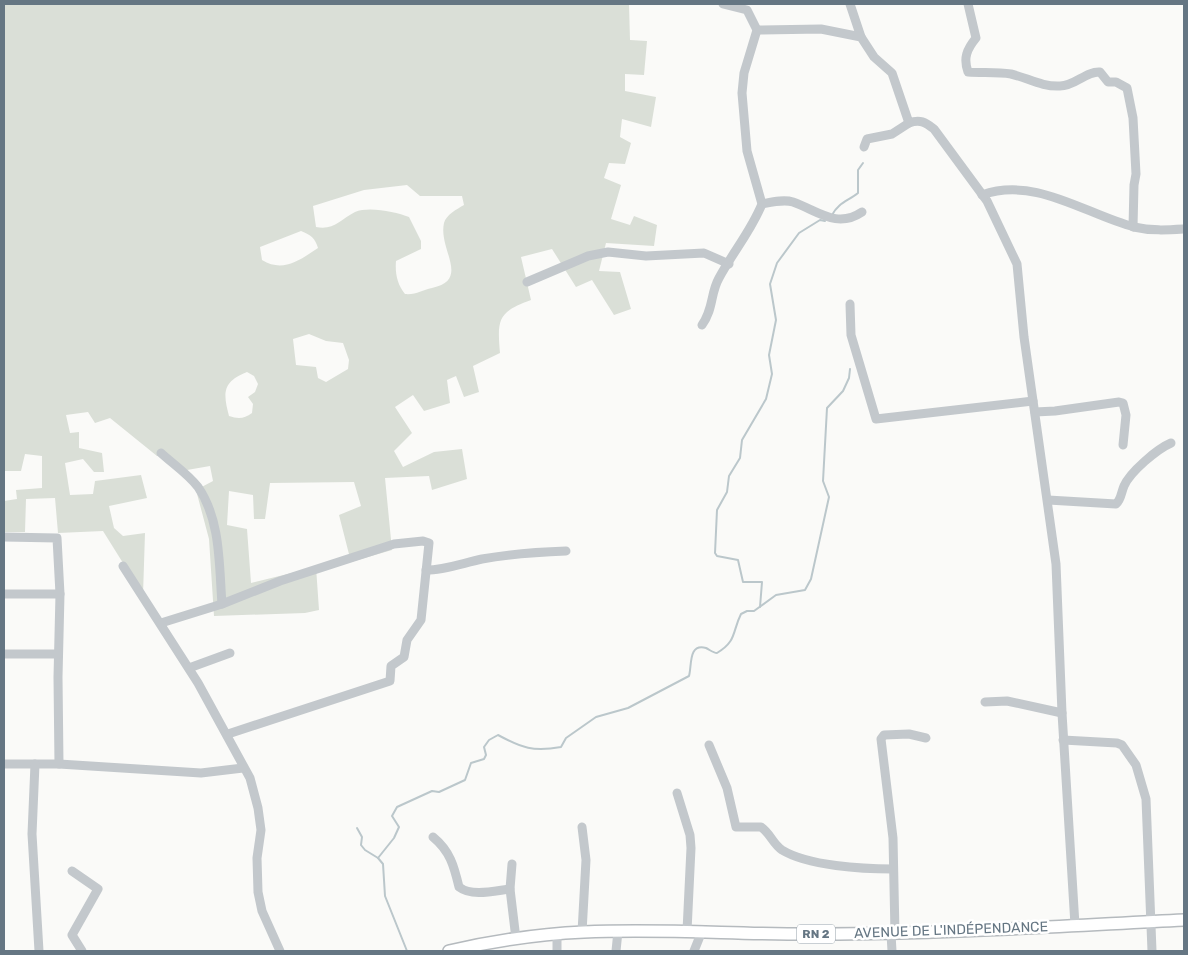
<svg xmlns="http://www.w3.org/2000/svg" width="1188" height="955" font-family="Rubik,sans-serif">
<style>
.green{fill:#dadfd7;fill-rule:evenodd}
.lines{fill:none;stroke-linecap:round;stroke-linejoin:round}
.stream{stroke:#bbc7cb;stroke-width:2}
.major-casing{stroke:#b5babe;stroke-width:14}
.minor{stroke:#c3c8cc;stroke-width:9}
.major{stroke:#fff;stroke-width:11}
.labels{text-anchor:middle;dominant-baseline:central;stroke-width:5;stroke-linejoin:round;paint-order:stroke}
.shield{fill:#fff;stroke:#939fa8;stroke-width:1}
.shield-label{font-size:12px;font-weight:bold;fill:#657683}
.street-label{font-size:14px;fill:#657683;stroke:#fff}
</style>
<rect width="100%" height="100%" fill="#fafaf8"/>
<path class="green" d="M4 4H629L630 40 647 41 644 75 625 74V91L656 97 651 127 622 119 620 137 631 143 625 164 609 163 604 178 621 185 611 219 630 225 634 216 657 225 654 246 606 243 599 271 620 272 631 309 614 315 592 280 576 287 552 249 521 257 531 300C498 312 497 319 500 353L473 366 479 392 464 397 456 376 447 380 450 403 424 411 413 395 395 407 412 433 394 451 403 467 434 452 462 449 467 479 432 490 429 476 385 478 392 550 351 562 339 515 361 506 354 482 270 483 265 519H254L253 495 229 491 227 525 247 529 251 583 316 567 319 610 305 613 214 616 209 539 196 490 213 481 210 466 187 470 171 457 157 456 110 418 95 423 88 412 66 415 70 433 79 432V448L102 453 104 472H94L83 459 65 463 70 495 93 494 95 481 141 475 147 498 109 506 114 528 123 536 145 533 143 595 103 531 58 533 55 498 26 499 25 532H4V501L17 499 16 490 42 488V456L25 454 21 471H4ZM407 185 420 196H462L464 205C457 209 446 215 444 223 438 249 471 280 432 288 422 290 416 295 405 294 397 284 395 273 396 261L421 249V241L409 217C396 212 369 206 355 212 341 219 333 231 316 227L313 206 364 190ZM301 231C311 235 315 238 318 248 300 260 283 273 262 260L260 247ZM309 334 326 341 343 343 349 360 348 369 326 382 318 378 316 367 296 365 293 339ZM247 372 254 376 258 384 255 392 248 397 253 404 252 413C244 419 238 419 229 416 223 393 222 382 247 372Z"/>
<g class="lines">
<g class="stream">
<path d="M832 215C838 203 848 201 858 193V170L863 163"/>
<polyline points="760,607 762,582 743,582 738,560 717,556 715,553 717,510 727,492 729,476 740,458 742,440 766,399 772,374 769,355 776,320 770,284 777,263 799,233 820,220 825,221"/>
<polyline points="357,828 362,837 361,845 365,850 378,858 383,864 385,896 407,951"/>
<path d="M378 858 394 838 399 827 392 816 397 807 432 791 439 792 465 780 471 763 484 759 486 755 484 747 489 740 498 735C522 748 533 752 561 747L566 738 596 717 628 708 689 676C692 666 688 643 706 648 710 650 713 653 717 653 737 641 732 632 741 614L747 611H754L776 595 805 590 811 579 829 497 823 481 827 408 843 391 849 378 850 369"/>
</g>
<g class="major-casing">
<path id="major" d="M449 951C493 941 539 934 584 932 663 928 742 935 822 934 943 934 1063 926 1184 920"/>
</g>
<g class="minor">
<polyline points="850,4 861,37"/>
<path d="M968 4 976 38C967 49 963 58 968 72 982 73 997 72 1011 74 1028 78 1042 87 1060 86 1075 86 1086 71 1100 72L1108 82H1116L1127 88 1133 118 1136 174 1134 185 1133 227"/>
<path d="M757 30 821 29 861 37 874 57 892 73 909 123C920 119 925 122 934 129L987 201 1017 264 1024 337 1056 564 1062 713 1075 925"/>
<polyline points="864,147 867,139 892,134 909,123"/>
<path d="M982 195C1035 176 1085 214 1134 227 1151 231 1167 230 1184 229"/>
<path d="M762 204C772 202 784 199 793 202 818 211 837 229 862 212"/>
<polyline points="527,282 588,256 608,252 646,256 704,253 729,264"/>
<polyline points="850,304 851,335 876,419 1033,401"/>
<path d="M702 325C714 308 710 294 719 278 733 252 751 231 762 204L747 151 742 93 744 73 757 30 747 10 723 4"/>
<polyline points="1035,412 1055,411 1119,402 1123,403 1126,415 1123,445"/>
<path d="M161 453C173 464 188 474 198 487 221 520 219 566 222 604"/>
<path d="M1048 500 1116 504C1121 500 1121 493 1124 486 1130 472 1157 449 1171 443"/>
<polyline points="4,537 57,538 60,594"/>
<polyline points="123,566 198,683 250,778 258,808 261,830 257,858 258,892 262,911 280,951"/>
<path d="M426 570C445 570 463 563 482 559 510 554 538 552 566 551"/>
<polyline points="4,594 60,594 58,677 59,764"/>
<polyline points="161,623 222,604 280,581 394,544 423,541 429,543 421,620 407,640 404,657 391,666 390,681 228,734"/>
<polyline points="4,654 58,654"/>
<polyline points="189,668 230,653"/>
<polyline points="985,702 1007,701 1062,713"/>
<polyline points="1063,740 1117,743 1122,745 1136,765 1146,799 1152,951"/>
<path d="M709 745 727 788 736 827H761C770 833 773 844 782 850 808 866 863 869 893 869"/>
<polyline points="4,764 59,764 201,773 243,768"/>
<polyline points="35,764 32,834 39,951"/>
<polyline points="677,793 690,835 691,848 687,931"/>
<path d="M433 837C450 851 454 866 459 887 472 897 494 891 510 889"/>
<polyline points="512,864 510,889 516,939"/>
<polyline points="72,871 98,889 72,935 82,951"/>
<polyline points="582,932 586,860 582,827"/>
<polyline points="891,934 892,951"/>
<polyline points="895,934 893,838 881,739 884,735 909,734 926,738"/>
<polyline points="557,951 557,934"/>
<polyline points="616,951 618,931"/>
<polyline points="694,951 702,931"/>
</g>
<use href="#major" class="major"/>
</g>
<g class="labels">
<rect class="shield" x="797" y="924.5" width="38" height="19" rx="4"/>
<g class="shield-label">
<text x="816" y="934">RN 2</text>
</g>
<g class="street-label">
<text transform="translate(951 930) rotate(-2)">AVENUE DE L'INDÉPENDANCE</text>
</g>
</g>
<rect width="1188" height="955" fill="none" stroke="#657683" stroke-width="10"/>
</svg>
